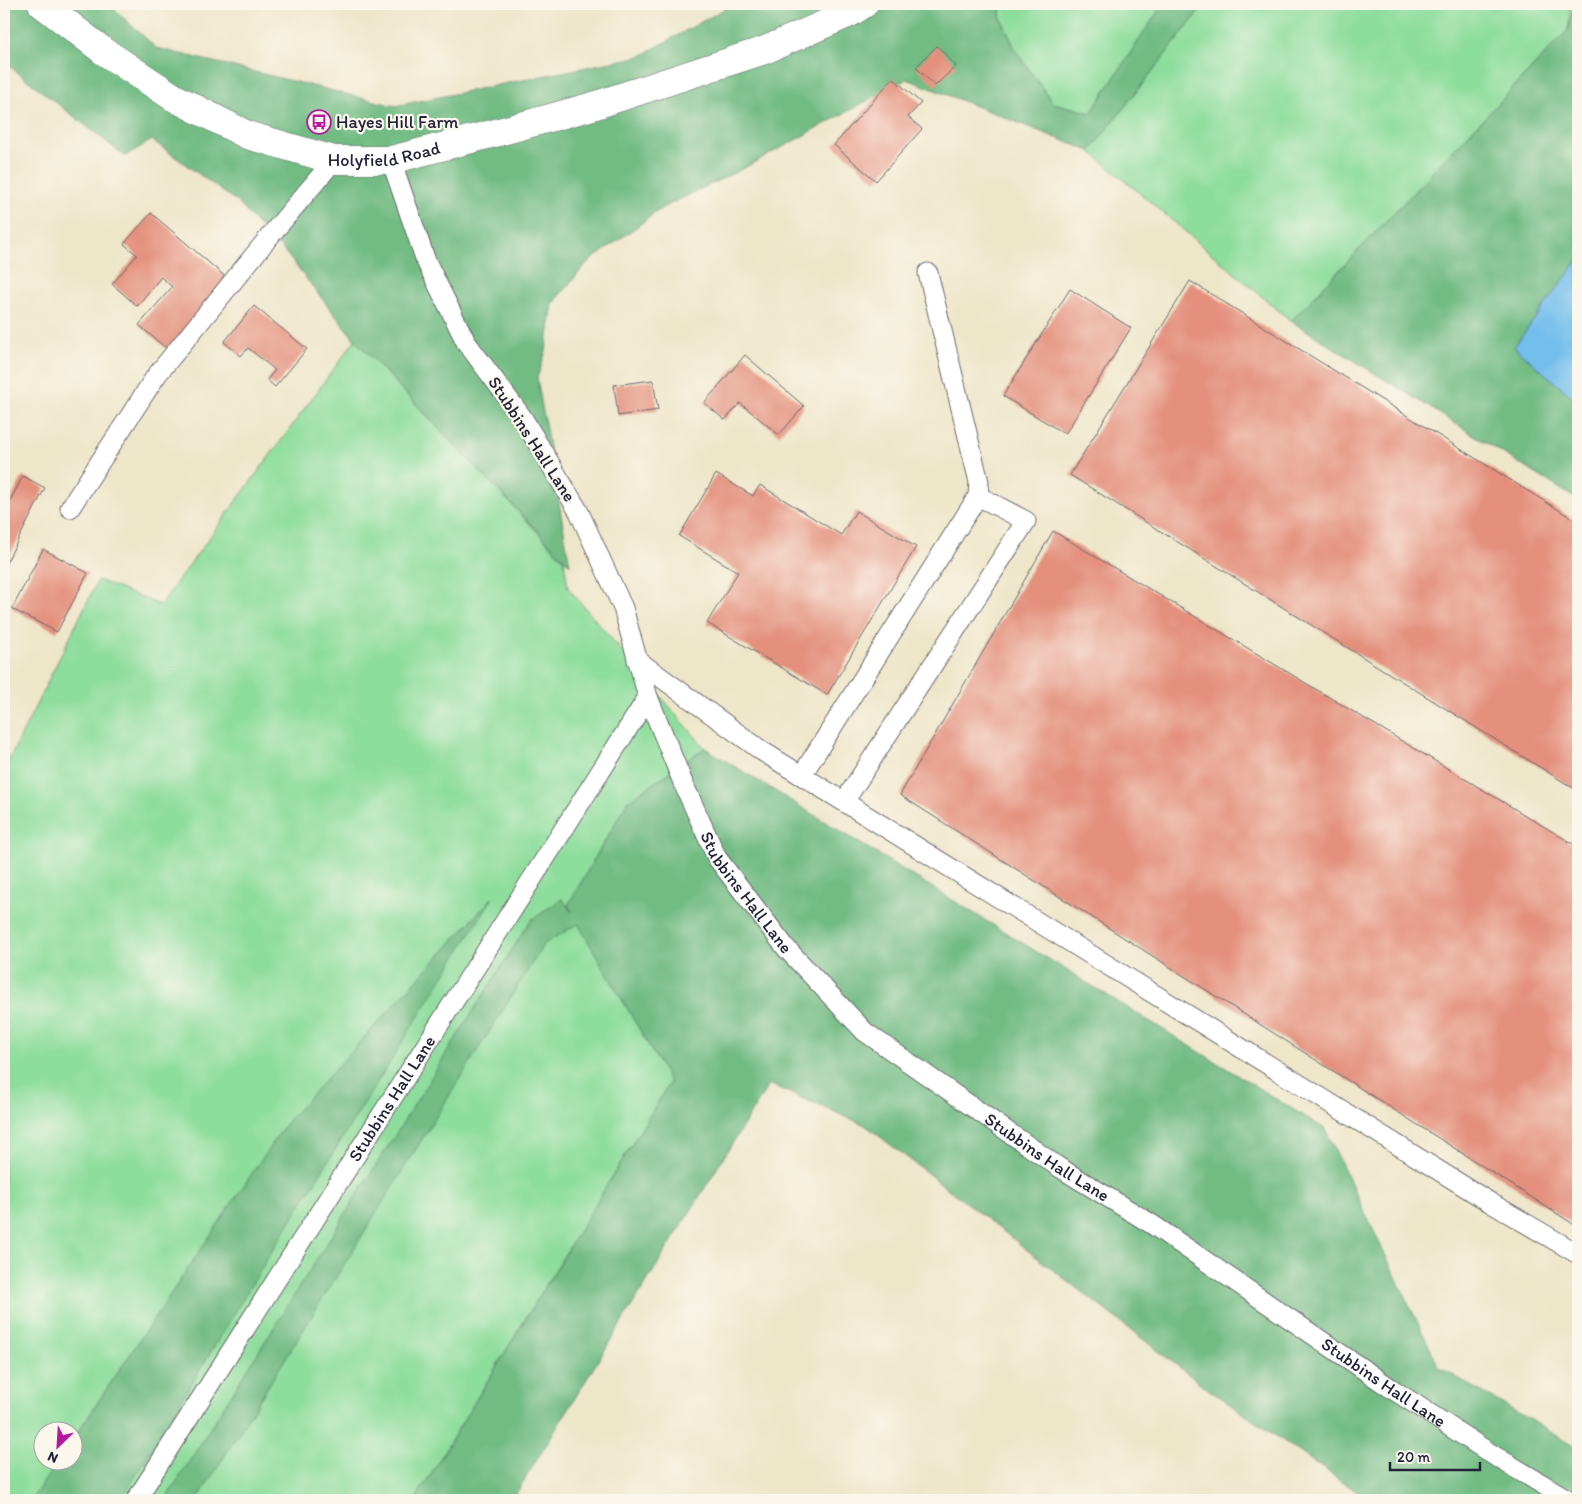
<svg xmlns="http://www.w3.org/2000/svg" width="1582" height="1504" font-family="Itim,sans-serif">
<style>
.green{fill:#8ddd9c;stroke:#58806c}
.forest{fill:#72bc84;stroke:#4a6f60}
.water{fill:#72beec;stroke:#4a7094}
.building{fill:#e4907d}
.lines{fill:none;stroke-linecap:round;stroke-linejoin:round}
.lane-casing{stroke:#69676d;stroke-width:21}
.secondary-casing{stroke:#69676d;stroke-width:29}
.lane{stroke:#fff;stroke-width:19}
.secondary{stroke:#fff;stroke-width:28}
.labels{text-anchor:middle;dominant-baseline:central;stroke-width:4.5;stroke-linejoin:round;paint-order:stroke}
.poi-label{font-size:18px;fill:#22223b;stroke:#fbf7ec;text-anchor:start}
.street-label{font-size:18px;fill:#22223b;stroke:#fbf7ec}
</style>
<rect width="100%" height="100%" fill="#fbf7ec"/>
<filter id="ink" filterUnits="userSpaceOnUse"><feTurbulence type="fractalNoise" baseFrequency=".02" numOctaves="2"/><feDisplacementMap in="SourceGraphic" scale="10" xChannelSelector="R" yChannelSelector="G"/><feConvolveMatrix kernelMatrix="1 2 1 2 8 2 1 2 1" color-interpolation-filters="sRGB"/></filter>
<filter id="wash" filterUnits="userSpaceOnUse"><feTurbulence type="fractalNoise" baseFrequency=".0096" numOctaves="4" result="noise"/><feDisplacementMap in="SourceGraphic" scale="20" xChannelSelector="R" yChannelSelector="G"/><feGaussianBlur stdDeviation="1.12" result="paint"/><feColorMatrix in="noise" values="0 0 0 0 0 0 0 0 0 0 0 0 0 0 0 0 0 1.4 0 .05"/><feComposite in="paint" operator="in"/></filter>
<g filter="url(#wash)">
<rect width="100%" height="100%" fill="#eee6c9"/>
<g class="green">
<polygon points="1001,4 1163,4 1091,113 1053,103 1017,53 1000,16"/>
<polygon points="1205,4 1571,4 1568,30 1291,321 1090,151"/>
<polygon points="355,340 564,560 568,588 705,748 628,801 568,905 670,1082 415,1500 121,1500 183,1398 134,1349 73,1439 72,1432 42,1432 42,1462 58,1462 31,1500 4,1500 4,770 98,580 160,605"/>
</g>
<g class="forest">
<polygon points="4,4 109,4 156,48 395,106 641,56 733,4 1001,4 1000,16 1017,53 1053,103 1091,113 1163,4 1205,4 1090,151 907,79 746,167 662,208 587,263 553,303 546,351 537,378 570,565 355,340 285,252 236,201 152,140 125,156 4,62"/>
<polygon points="1574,4 1578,4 1578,260 1514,347 1578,402 1578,500 1291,321 1568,30"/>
<polygon points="705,748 1325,1129 1439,1367 1578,1448 1578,1500 1369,1500 1205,1387 865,1125 769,1084 512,1500 415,1500 670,1082 578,924 544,944 197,1500 165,1500 530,921 562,899 572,912 568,905 628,801"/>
<polygon points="493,897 275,1246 121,1500 31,1500 58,1462 72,1462 73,1439 286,1123"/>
</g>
<polygon class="water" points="1578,260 1578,402 1514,347"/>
<g id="blocks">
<g class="building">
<polygon points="937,46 956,66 935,86 916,67"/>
<polygon points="893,78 921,103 908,117 922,129 876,181 834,145"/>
<polygon points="151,213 228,279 168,350 139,325 172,287 161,277 137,306 112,284 137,255 124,244"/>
<polygon points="1190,281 1578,522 1578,791 1070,475"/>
<polygon points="1070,289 1131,328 1065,434 1003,396"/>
<polygon points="254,306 307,349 275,387 267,380 275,370 248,348 241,356 224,342"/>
<polygon points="745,355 804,406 779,435 740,403 725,420 704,403"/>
<polygon points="653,380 658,410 618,416 614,385"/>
<polygon points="716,474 753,496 760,485 841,535 856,511 916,547 827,695 707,623 738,572 679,536"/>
<polygon points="23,476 45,488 4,567 4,512"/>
<polygon points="1053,531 1578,847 1578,1227 900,795"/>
<polygon points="43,549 88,573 57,632 12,609"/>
</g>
</g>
</g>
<g filter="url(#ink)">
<use href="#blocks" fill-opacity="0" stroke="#69676d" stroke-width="1"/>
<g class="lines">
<g class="lane-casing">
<g id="lane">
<polyline points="70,508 156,376 269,237 334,160"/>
<polyline points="637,660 762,751 1491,1203 1578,1254"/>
<path id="s1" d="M648 697 684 785 717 858 786 948 865 1032 1057 1166 1153 1225 1389 1387 1493 1455 1569 1500"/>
<polyline points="802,775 978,496 979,482 928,273"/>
<polyline points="844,802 1026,521 978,496"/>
<path id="s2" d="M136 1500 648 697 623 608 579 512 522 417 466 342 426 261 391 160"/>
</g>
</g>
<g class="secondary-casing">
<g id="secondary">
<path id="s3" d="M42 4 102 50 173 97 247 135 334 160H391L499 132 593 106 765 50 850 13 864 4"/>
</g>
</g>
<use href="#lane" class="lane"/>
<use href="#secondary" class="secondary"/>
</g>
</g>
<defs>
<g id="bus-ring" transform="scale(1.25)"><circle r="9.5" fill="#fbf7ec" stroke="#b5179e" stroke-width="1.5"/><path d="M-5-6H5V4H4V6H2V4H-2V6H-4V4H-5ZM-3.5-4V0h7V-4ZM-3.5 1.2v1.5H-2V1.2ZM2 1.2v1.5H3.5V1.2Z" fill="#b5179e"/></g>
</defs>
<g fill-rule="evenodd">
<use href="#bus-ring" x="319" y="122"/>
</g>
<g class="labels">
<g class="poi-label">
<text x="336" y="122">Hayes Hill Farm</text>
</g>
<g class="street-label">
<text stroke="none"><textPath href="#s3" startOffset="385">Holyfield Road</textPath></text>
<text transform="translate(532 439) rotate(57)">Stubbins Hall Lane</text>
<text stroke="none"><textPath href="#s1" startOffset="220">Stubbins Hall Lane</textPath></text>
<text stroke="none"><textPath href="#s2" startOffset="476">Stubbins Hall Lane</textPath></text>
<text stroke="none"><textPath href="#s1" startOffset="625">Stubbins Hall Lane</textPath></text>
<text stroke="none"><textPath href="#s1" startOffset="1030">Stubbins Hall Lane</textPath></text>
</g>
</g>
<rect width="1582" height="1504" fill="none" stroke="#fbf7ec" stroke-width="20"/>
<g transform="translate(58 1446) rotate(205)"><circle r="24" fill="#fbf7ec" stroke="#a4a2a5"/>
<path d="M0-4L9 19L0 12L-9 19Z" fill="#b5179e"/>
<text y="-8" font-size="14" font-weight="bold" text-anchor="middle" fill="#22223b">N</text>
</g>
<path d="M1390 1462v8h90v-8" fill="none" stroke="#22223b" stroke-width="2.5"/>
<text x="1397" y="1462" font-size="15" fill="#22223b" stroke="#fbf7ec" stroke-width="4" paint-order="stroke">20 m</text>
</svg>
